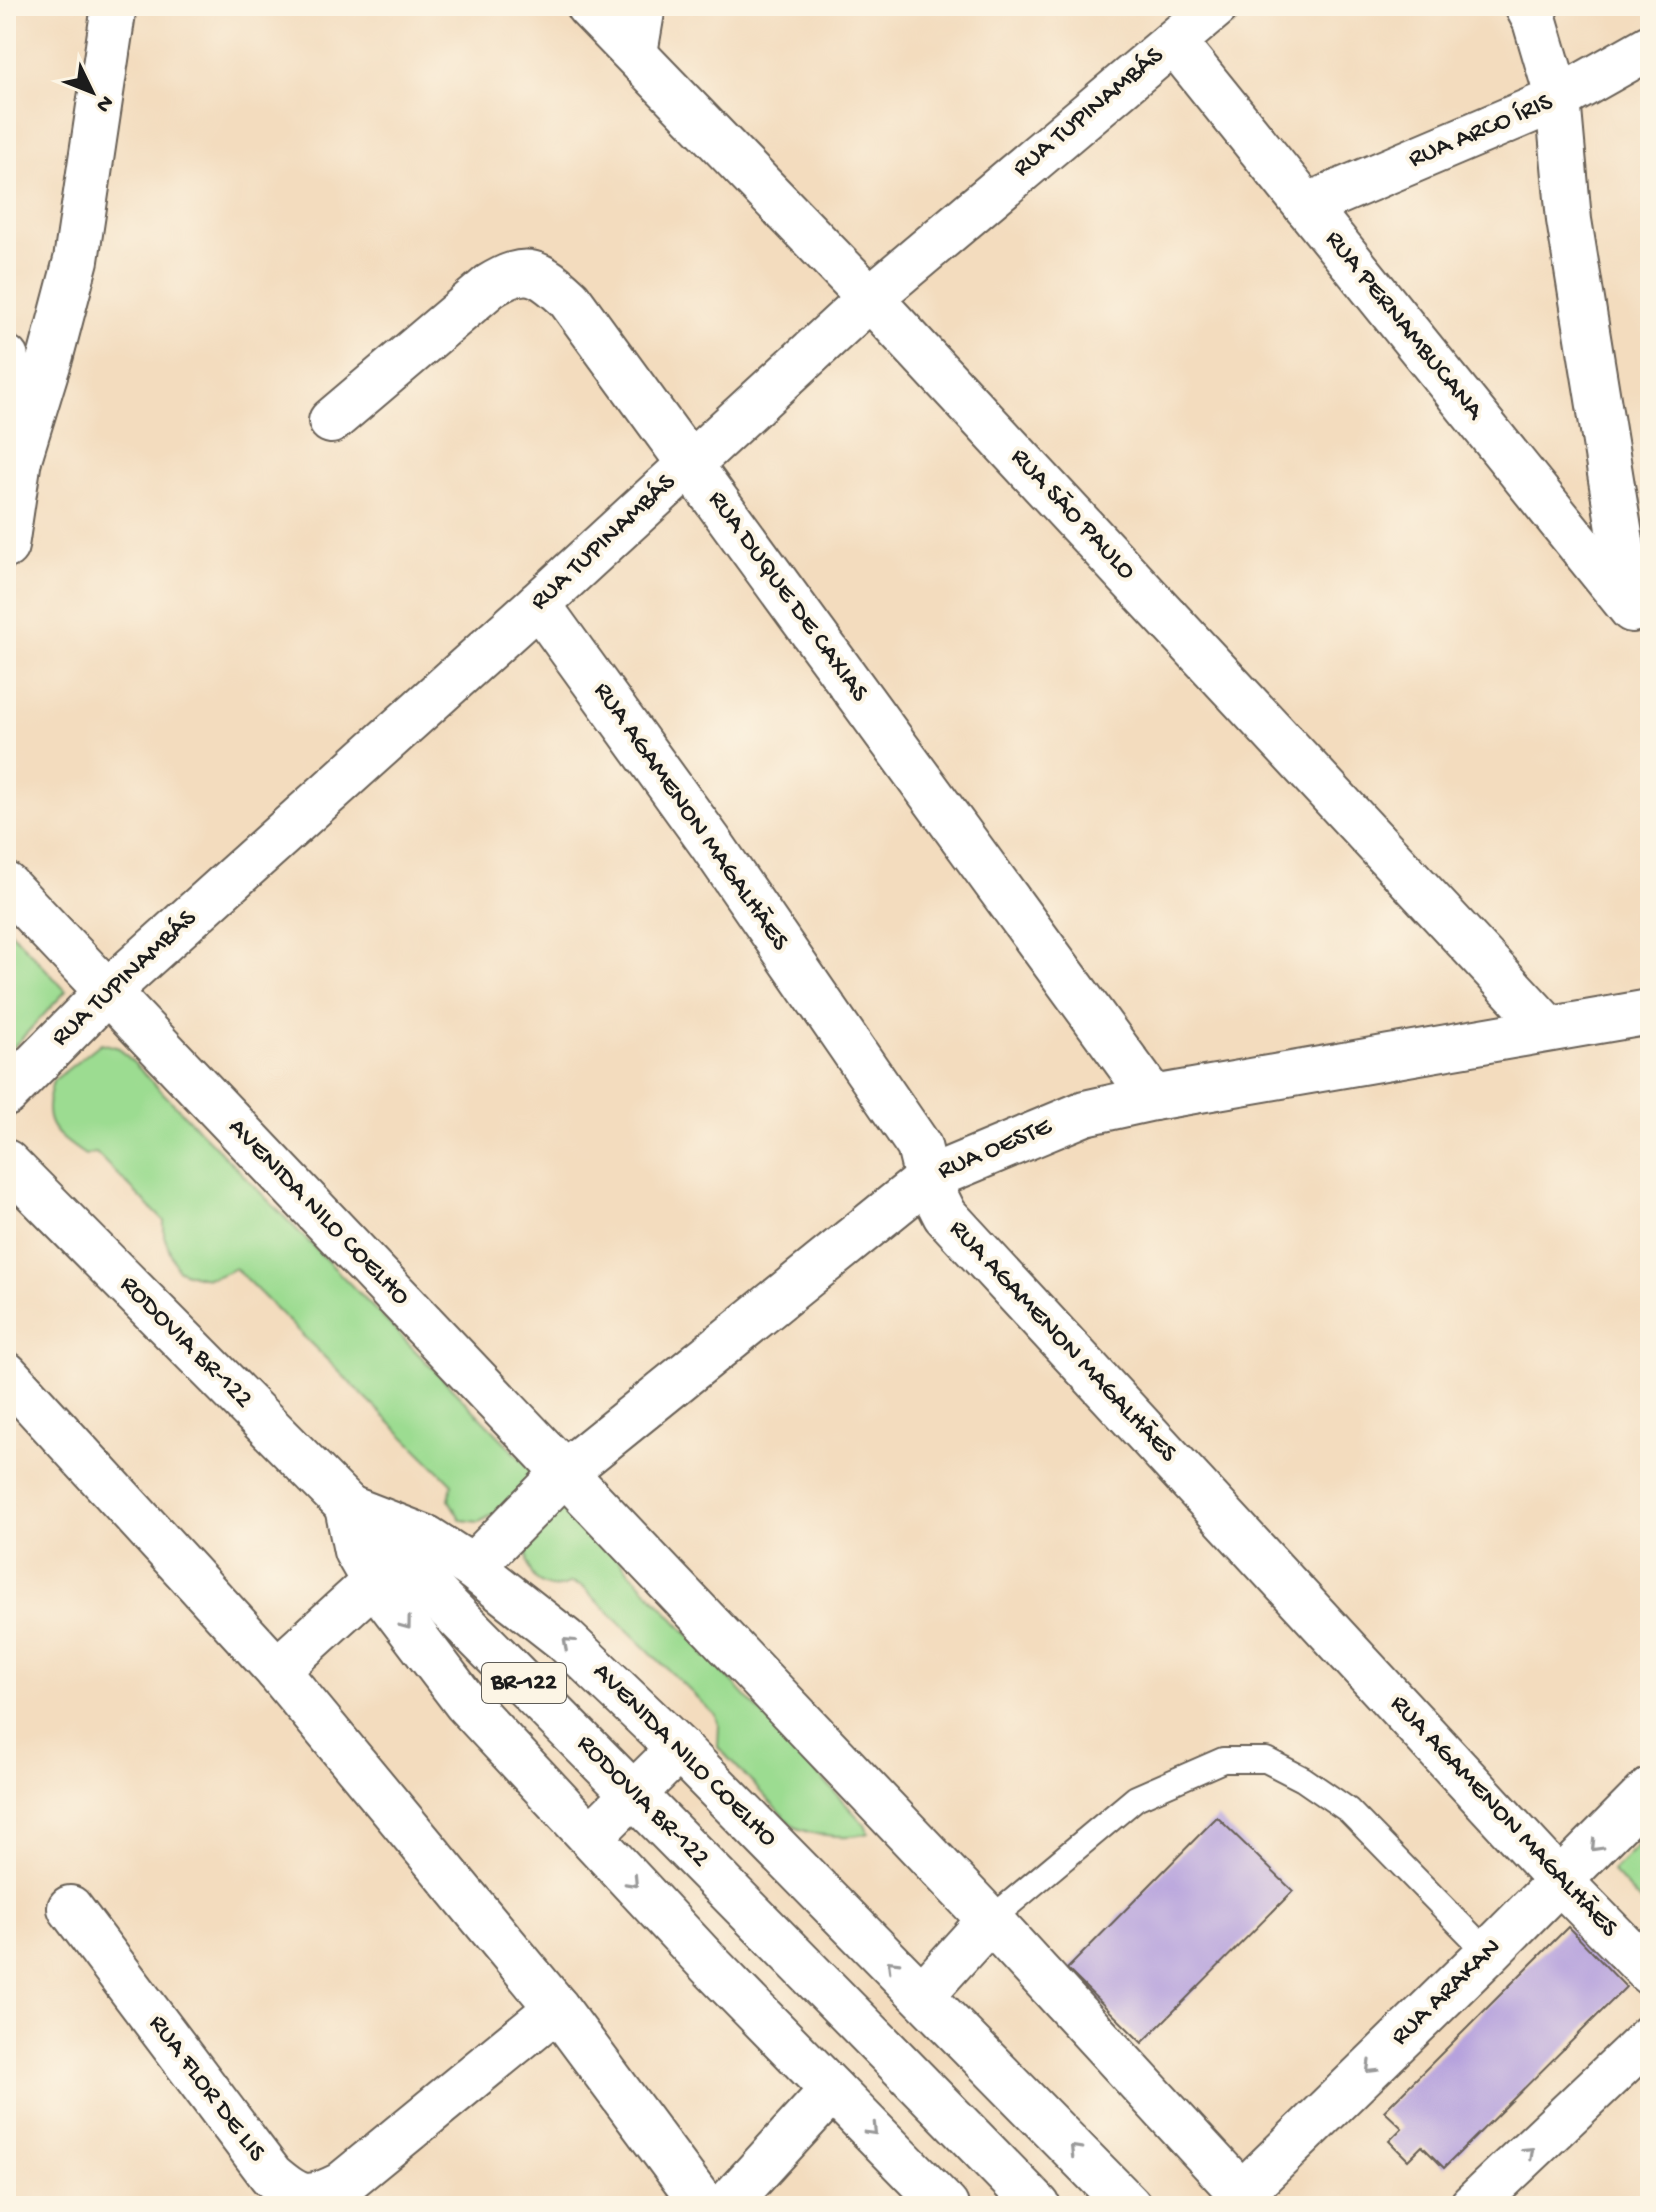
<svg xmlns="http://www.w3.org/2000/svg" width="1656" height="2212" font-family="'Gochi Hand',sans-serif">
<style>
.green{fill:#9cdc91;stroke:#5c7c56;stroke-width:2}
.building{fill:#b6a2dd}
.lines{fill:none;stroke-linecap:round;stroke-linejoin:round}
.service-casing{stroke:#675f55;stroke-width:28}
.minor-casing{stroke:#675f55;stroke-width:48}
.secondary-casing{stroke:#675f55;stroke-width:48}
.trunk-casing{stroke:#675f55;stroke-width:48}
.service{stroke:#fff;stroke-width:24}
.minor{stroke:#fff;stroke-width:44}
.secondary{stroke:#fff;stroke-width:44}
.trunk{stroke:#fff;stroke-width:44}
.oneway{stroke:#999}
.labels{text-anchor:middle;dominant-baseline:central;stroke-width:8;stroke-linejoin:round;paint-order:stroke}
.shield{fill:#fcf5e5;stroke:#5f5d58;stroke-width:2}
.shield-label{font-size:24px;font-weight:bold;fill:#1c1c1c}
.street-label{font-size:26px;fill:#1c1c1c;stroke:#fcf5e5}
</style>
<rect width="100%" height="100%" fill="#fcf5e5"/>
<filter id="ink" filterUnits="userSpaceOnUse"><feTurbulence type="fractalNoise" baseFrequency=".0125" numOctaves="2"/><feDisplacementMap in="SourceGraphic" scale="16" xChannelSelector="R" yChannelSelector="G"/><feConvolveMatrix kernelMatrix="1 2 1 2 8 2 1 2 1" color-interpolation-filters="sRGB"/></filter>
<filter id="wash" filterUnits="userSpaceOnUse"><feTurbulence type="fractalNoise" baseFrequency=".006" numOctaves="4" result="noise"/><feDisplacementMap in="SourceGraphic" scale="32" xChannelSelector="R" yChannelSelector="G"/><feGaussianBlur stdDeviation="1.8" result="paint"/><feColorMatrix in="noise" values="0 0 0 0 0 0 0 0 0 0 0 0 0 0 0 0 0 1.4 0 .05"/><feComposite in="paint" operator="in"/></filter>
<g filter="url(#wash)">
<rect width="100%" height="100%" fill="#f3dcbe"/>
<g class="green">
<polygon points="6,926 66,991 6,1055"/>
<path d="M101 1043 119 1048 532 1470 528 1484 493 1515 479 1522 461 1520 449 1500 452 1484 235 1268C213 1281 201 1280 177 1269L164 1236V1221L96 1153 85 1155C50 1131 41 1123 53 1081Z"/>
<path d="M561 1509 580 1518 866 1826 868 1833C847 1839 812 1836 793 1826L718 1747 719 1725 716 1716 583 1587 572 1583C541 1597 523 1574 528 1543Z"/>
<polygon points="1650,1833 1650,1912 1612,1871"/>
</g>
<g id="blocks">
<g class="building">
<polygon points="1217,1817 1293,1891 1142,2043 1067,1969"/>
<polygon points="1568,1927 1626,1987 1444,2168 1422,2146 1408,2160 1389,2141 1402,2128 1384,2111"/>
</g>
</g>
</g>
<g filter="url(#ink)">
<use href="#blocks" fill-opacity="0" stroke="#675f55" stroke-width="2"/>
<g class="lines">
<g class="service-casing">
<polyline id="service" points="990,1920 1136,1798 1223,1760 1266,1760 1303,1779 1348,1810 1488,1953"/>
</g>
<g class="minor-casing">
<g id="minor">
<polyline points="588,6 870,298 1549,1029"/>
<polyline points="1527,6 1535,21 1558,99 1569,220 1632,609"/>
<polyline points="1174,42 1632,610"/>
<polyline points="635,53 643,6"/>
<polyline points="1306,206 1558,99 1650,47"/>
<polyline points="6,358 19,459 6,546"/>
<path d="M331 421 490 286C527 263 539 271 569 299L1153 1098"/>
<polyline points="19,459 51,355 76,260 114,6"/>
<polyline points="538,604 710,842 919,1146 927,1179 945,1215 1561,1882 1650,1973"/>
<polyline points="6,885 990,1920 1253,2206"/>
<polyline points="6,1094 107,992 538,604 870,298 1216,6"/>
<polyline points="6,1374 277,1670 557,2008 704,2206"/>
<polyline points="472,1567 566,1471 927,1179 1085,1113 1153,1098 1650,1012"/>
<polyline points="277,1670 374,1582"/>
<path d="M70 1908 271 2175C299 2199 307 2202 341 2185L557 2008"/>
<polyline points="922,1995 990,1920"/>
<polyline points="1241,2194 1488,1953 1650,1790"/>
<polyline points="726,2206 832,2090"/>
<polyline points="1472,2206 1650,2037"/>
</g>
</g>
<g class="secondary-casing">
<g id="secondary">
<polyline points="347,1507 427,1538 472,1567 565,1640 679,1749 1129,2206"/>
<polyline points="347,1507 356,1551 374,1582 466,1703 709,1964 946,2206"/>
<polyline points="591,1836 679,1749"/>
</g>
</g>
<g class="trunk-casing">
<path id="trunk" d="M6 1162C350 1510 697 1855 1038 2206"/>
</g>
<use href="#service" class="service"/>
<use href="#minor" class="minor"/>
<use href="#secondary" class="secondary"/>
<use href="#trunk" class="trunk"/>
</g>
<defs><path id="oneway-chevron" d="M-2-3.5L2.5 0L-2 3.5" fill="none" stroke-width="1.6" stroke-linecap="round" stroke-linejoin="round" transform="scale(2)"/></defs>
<g class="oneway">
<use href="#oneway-chevron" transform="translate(406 1624) rotate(53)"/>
<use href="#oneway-chevron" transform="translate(568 1643) rotate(-138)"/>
<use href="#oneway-chevron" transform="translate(1596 1846) rotate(134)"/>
<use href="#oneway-chevron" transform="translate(633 1882) rotate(47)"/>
<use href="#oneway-chevron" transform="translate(892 1965) rotate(-135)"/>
<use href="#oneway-chevron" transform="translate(1371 2068) rotate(136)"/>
<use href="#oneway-chevron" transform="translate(872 2130) rotate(46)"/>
<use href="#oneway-chevron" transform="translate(1075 2150) rotate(-134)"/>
<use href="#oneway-chevron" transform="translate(1529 2152) rotate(-43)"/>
</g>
</g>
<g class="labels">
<rect class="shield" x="482" y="1663" width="84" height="40" rx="6"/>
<g class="shield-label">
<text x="524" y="1683">BR-122</text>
</g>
<g class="street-label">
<text transform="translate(1089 113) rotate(-40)">RUA TUPINAMBÁS</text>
<text transform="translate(1481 132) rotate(-23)">RUA ARCO ÍRIS</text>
<text transform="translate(1403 326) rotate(51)">RUA PERNAMBUCANA</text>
<text transform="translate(1072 515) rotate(47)">RUA SÃO PAULO</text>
<text transform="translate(604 543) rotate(-43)">RUA TUPINAMBÁS</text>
<text transform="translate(787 597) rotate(54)">RUA DUQUE DE CAXIAS</text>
<text transform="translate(690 817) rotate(55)">RUA AGAMENON MAGALHÃES</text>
<text transform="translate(125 979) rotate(-43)">RUA TUPINAMBÁS</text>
<text transform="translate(995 1150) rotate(-23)">RUA OESTE</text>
<text transform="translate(318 1213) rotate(46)">AVENIDA NILO COELHO</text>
<text transform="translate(1062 1342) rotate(47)">RUA AGAMENON MAGALHÃES</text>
<text transform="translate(185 1343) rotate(45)">RODOVIA BR-122</text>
<text transform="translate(684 1756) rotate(45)">AVENIDA NILO COELHO</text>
<text transform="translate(642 1802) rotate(45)">RODOVIA BR-122</text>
<text transform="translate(1503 1817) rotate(47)">RUA AGAMENON MAGALHÃES</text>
<text transform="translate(1447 1993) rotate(-44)">RUA ARAKAN</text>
<text transform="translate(206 2089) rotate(53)">RUA FLOR DE LIS</text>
</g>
</g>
<rect width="1656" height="2212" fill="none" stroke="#fcf5e5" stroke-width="32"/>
<g transform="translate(92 92) rotate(133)" stroke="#fcf5e5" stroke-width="6" paint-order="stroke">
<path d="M0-6L14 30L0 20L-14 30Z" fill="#1c1c1c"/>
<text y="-12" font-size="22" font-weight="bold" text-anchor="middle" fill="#1c1c1c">N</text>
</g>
</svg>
